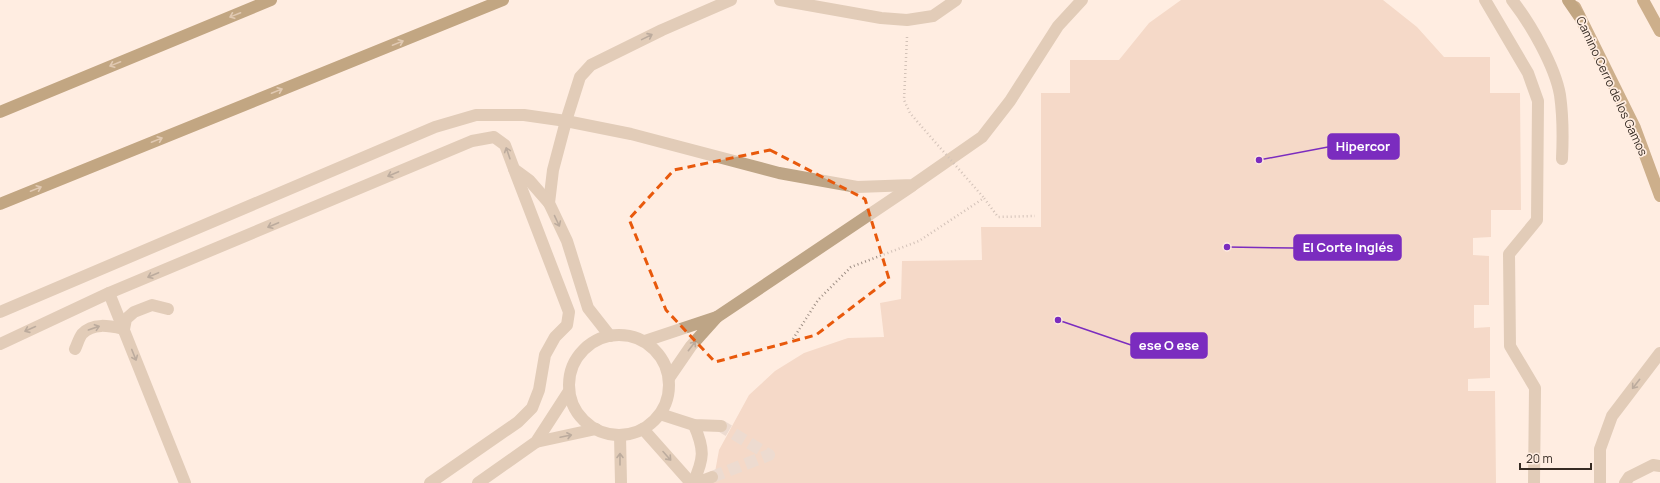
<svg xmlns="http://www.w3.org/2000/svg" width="1660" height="483" font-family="Manrope,sans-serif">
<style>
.building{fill:#e8c2a8}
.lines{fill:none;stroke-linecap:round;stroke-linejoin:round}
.minor-tunnel{stroke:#d7c6bb;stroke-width:12;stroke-dasharray:12 6;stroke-linecap:butt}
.path{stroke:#9d8e84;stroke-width:2.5;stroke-dasharray:1 3;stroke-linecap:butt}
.minor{stroke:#bea586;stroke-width:12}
.major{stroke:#916423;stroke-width:12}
.highway{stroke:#78500f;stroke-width:12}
.path-bridge{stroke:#9d8e84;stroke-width:2.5;stroke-dasharray:1 3;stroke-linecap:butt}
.oneway{stroke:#bc9e78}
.oneway2{stroke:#6c5c4b}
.marked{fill:none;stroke:#e8590c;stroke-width:3;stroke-dasharray:8 5;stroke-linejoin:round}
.labels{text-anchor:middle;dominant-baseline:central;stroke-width:3.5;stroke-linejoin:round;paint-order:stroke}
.street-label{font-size:12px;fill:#362b23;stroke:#ffede1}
.leader{fill:none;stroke:#7b2cbf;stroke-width:1.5}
.callout-dot{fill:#7b2cbf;stroke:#ffede1;stroke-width:1.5}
.callout{fill:#7b2cbf;stroke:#7b2cbf;stroke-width:1.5}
.callout-label{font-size:13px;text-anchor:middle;font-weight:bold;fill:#fff}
</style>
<rect width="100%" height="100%" fill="#ffede1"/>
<polygon class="building" points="1181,0 1383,0 1417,27 1444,57 1490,57 1490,93 1520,93 1521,210 1491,210 1491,237 1473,238 1473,255 1489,256 1489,305 1474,305 1474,328 1490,327 1490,378 1468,379 1468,391 1495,391 1496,483 713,483 719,450 749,395 775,371 804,353 848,338 884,337 880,303 901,299 902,261 982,260 981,227 1041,227 1041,93 1070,93 1070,60 1119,60 1149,23"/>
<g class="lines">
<polyline class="minor-tunnel" points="712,477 769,455 721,426"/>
<g class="path">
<polyline points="907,37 904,100 910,113 922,127"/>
<polyline points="793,339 818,300 851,267 919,241 984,198 998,217 1035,216"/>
</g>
<g class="minor">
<polyline points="780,0 881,18 907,20 933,16 956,0"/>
<polyline points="1485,0 1528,73 1538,101 1537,220 1509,254 1510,346 1535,388 1534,483"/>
<path d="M1512 0C1530 23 1555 66 1560 95 1563 116 1563 138 1562 159"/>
<polyline points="109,293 185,483"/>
<polyline points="0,312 435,127 476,115 524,115 566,121 631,134 779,173 857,187 913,185 982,137 1010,101 1058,26 1082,0"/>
<polyline points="717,317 912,186"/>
<circle cx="619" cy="385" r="50"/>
<polyline points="610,336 588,308 567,241 549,203 553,170 566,121 580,77 591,65 662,30 731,0"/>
<polyline points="645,341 717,317 691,346 669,378"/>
<polyline points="0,344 109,293 472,141 494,137 505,145 514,169 529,180 549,203"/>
<path d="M75 349C77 345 79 338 82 334 93 322 110 326 124 329L126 319 134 312 152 305 168 309"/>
<polyline points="660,414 694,425 721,426"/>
<polyline points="643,429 691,483"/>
<polyline points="620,435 621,483"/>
<polyline points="536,442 596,429"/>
<polyline points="430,483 518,422 532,408 539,390 545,355 555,337 567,325 569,312 514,169"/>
<polyline points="478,483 536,442 569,391"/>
<path d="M693 483C704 459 705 450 694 425"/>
<polyline points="696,483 712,477"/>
<polyline points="1600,483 1600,449 1612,416 1660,353"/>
<polyline points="1625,483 1629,477 1653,465 1660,466"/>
</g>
<g class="major">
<polyline points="1643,0 1660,31"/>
<polyline points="1575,7 1635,128 1660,196"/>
</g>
<g class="highway">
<polyline points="1568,0 1579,16"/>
<polyline points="0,112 271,0"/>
<polyline points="0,204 503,0"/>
</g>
<polyline class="path-bridge" points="922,127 984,198"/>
</g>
<defs><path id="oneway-shaft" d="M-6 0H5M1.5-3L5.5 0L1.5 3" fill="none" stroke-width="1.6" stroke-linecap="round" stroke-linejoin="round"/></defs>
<g class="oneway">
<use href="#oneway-shaft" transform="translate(235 15) rotate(158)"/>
<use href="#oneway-shaft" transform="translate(398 43) rotate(-22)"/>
<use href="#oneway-shaft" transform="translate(115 64) rotate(158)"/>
<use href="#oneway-shaft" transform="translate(277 91) rotate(-22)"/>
<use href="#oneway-shaft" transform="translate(157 140) rotate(-22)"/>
<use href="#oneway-shaft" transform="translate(36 189) rotate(-22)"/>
</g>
<g class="oneway2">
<use href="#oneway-shaft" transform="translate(647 37) rotate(-26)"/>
<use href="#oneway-shaft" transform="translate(508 153) rotate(-109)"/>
<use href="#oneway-shaft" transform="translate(393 174) rotate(157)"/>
<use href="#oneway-shaft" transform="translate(557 221) rotate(65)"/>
<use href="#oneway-shaft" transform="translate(273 225) rotate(157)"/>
<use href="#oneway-shaft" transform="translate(153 275) rotate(157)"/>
<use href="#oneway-shaft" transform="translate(94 328) rotate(-19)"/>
<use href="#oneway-shaft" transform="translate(30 329) rotate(156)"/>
<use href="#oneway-shaft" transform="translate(692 346) rotate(-52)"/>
<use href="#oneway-shaft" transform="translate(134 355) rotate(68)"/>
<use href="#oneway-shaft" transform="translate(1636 384) rotate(128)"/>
<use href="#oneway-shaft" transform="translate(566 436) rotate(-12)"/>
<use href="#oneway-shaft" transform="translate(667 456) rotate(48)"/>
<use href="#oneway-shaft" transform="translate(620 459) rotate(-90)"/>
</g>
<path d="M0 0H1660V483H0ZM770 150 865 199 889 279 816 335 715 362 666 310 629 219 674 170Z" fill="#ffede1" fill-opacity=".55" fill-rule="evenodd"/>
<path class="marked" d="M770 150 865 199 889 279 816 335 715 362 666 310 629 219 674 170Z"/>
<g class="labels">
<g class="street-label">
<text transform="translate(1612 86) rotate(65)">Camino Cerro de los Gamos</text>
</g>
</g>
<path class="leader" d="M1259 160L1328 147M1227 247L1294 248M1058 320L1131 345"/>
<g class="callout-dot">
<circle cx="1259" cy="160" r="4"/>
<circle cx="1227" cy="247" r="4"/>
<circle cx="1058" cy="320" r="4"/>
</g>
<g class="callout">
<rect x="1328" y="134" width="71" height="25" rx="4"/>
<rect x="1294" y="235" width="107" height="25" rx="4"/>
<rect x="1131" y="333" width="76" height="25" rx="4"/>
</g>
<g class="callout-label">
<text x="1363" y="151">Hipercor</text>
<text x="1348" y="252">El Corte Inglés</text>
<text x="1169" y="350">ese O ese</text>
</g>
<path d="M1520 463v6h71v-6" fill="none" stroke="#362b23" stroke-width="2"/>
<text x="1526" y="463" font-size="12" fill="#362b23" stroke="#ffede1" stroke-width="3" paint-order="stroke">20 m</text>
</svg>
